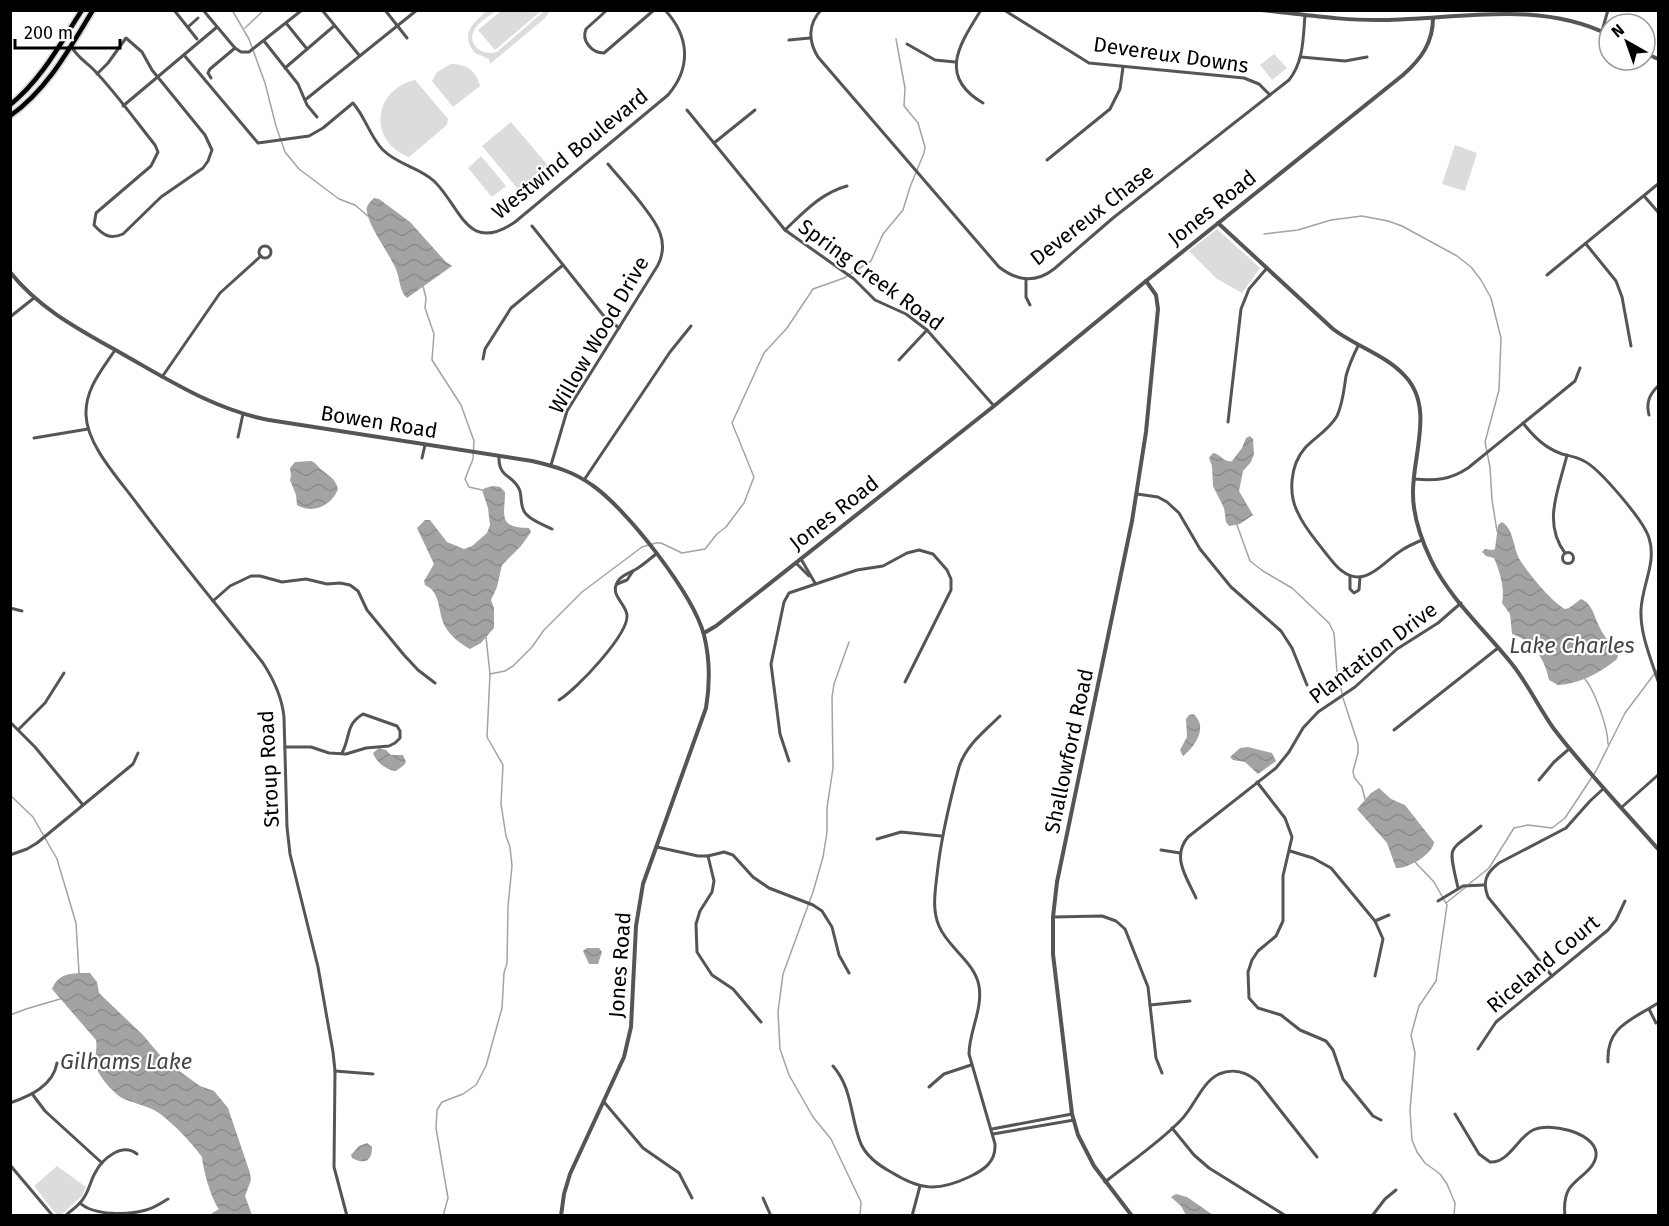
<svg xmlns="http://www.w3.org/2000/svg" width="1669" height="1226" font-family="'Fira Sans',sans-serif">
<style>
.park{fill:#dcdcdc}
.water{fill:url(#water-waves)}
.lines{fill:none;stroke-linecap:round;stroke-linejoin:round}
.stream{stroke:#a3a3a3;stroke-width:1.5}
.primary-casing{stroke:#dbdbdb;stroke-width:8}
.minor{stroke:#555;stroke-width:3}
.tertiary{stroke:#555;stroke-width:4}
.primary{stroke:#000;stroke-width:4.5}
.labels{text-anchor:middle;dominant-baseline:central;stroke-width:4.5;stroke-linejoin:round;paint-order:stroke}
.street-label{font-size:21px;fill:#000;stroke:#fff}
.water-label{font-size:22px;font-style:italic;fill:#444;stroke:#fff}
</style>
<defs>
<pattern id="water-waves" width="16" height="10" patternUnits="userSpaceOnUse" patternTransform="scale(1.5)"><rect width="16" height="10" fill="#a3a3a3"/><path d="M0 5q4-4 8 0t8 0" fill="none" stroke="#8b8b8b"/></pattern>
</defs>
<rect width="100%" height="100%" fill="#fff"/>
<g class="park">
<path d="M488 10 495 11C489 16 481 21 476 27 464 43 482 57 497 52L544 11H550L545 18 490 64 489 59 475 53C459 34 473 23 488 10Z"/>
<polygon points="501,11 538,11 540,12 495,50 478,30"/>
<polygon points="1274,54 1287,68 1272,80 1260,65"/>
<path d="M451 64C466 64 476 70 480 86L453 107 432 81 437 72Z"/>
<path d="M415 80 448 119 447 125 409 157C368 142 372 90 415 80Z"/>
<polygon points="511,122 551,169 522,194 482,146"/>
<polygon points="1455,145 1477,153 1465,191 1442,184"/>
<polygon points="481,156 506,186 492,197 468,168"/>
<polygon points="1217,229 1260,268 1242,293 1217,279 1189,251"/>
<polygon points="57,1166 86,1187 82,1196 62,1214 56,1214 34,1186"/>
</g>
<g class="water">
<path d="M374 198 379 199 410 222 445 261 452 266 407 298C400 292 400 281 397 272 391 255 370 230 367 212 366 208 367 207 369 203Z"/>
<path d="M1250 436 1253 439 1254 454 1251 462 1243 471 1239 491 1253 515 1240 524 1229 526 1226 522 1224 508 1213 486 1212 466 1209 458 1213 453C1221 454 1224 463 1232 461L1242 448 1246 438Z"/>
<path d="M311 461C317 463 317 467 322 470 330 477 335 478 338 489 332 505 313 515 297 505L296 495 290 480 291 476 290 468 295 462Z"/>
<path d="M493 486 500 487 505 492C505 515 497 528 529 528L531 532 521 546 502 565 497 587 491 600 494 608V628L481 643 470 649C460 644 446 632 443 622 438 608 440 592 425 585L424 581 434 564 417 528 425 520H430L447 542 464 549 472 546 487 533 490 525 488 508 482 490 485 488Z"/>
<path d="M1502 522C1514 529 1513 548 1520 560 1529 574 1551 601 1565 609L1569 608 1581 599C1593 604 1594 617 1600 628 1604 637 1612 645 1619 652L1617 659C1601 672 1580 684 1558 685L1549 680C1545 659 1533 641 1512 634L1510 614 1502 603C1505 588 1500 572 1494 558L1486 556 1482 552 1485 549 1492 550 1495 549 1498 525Z"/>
<path d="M1193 714C1209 726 1195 747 1183 756L1180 750 1187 737 1186 719 1189 715Z"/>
<polygon points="1248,747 1272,753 1276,761 1258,774 1245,762 1233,760 1230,757 1240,748"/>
<path d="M379 748 386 750 391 755H403L406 762 404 765 396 771C386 770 376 762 373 753Z"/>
<path d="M1379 788 1391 799 1405 805 1434 842C1433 854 1408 869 1396 868L1387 843 1357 809 1371 793Z"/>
<polygon points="587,948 599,948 602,952 598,964 589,964 583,951"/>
<path d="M79 973H90L97 982 99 993 143 1035 164 1060 200 1086 214 1091 228 1108 250 1173 251 1180 245 1196 252 1215H209L219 1209C211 1199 203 1169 202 1157 190 1141 175 1125 159 1113 148 1106 136 1104 124 1099 114 1094 100 1078 96 1067 93 1058 98 1051 96 1040L52 989C57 976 66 974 79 973Z"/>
<path d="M367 1143 372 1147C372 1161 365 1165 352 1158L351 1155 359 1146Z"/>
<polygon points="1176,1194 1187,1197 1213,1215 1186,1215 1181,1206 1171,1197"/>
</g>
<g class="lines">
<g class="stream">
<polyline points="232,10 249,39 265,83 276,126 285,152 299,169 339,199 355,205 369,217"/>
<polyline points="245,28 264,10"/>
<polyline points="1264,234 1298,230 1331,220 1362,216 1388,221 1402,226 1457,256 1471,267 1481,280 1491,298 1501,338 1499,390 1485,442 1490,467 1492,500 1497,531"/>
<polyline points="423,286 426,298 425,308 434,334 432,360 461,405 474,441 473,459 465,479 469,487 482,490"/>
<polyline points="1237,525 1250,561 1263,571 1292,588 1329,623 1334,633 1337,672 1342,693"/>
<polyline points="849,642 834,684 832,697 833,768 827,808 827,832 823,857 813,892 783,974 778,1012 780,1049 789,1075 813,1117 831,1139 861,1202 860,1216"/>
<polyline points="490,674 505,671 513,666 532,647 544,630 582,592 642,547 656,543 661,543 682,553 705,549 717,534 726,527 744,503 754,477 732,423 764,353 787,328 813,289 844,278 871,261 883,234 903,210 910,187 924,153 925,147 918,123 904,106 905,88 896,39"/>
<path d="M1585 679C1595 691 1608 728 1608 744"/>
<polyline points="1343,698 1358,744 1358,753 1353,771 1354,777 1362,787 1365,799"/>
<polyline points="10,795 33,817 57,859 76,923 79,973"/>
<polyline points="1415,862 1434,882 1447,905 1436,981 1419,1006 1411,1035 1415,1053 1410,1110 1412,1140 1417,1152 1425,1163 1440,1174 1447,1184 1455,1203 1454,1216"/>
<polyline points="1469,884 1489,868 1514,828 1528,825 1552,828 1565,818 1596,771 1625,713 1658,669"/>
<polyline points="1446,903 1466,887"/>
<polyline points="10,1015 26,1009 60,999"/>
<polyline points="443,1216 448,1198 436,1128 437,1110 442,1102 463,1094 476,1085 486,1066 502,1008 504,973 507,963 508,906 512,866 510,847 506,836 501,804 503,765 487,737 490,674 486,637"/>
</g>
<g class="primary-casing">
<g id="primary">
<path d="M10 105C42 79 60 44 82 10"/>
<path d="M10 116C48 89 69 49 93 10"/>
</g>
</g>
<g class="minor">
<polyline points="174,10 197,39"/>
<polyline points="203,10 235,48"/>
<polyline points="322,10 359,55"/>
<polyline points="385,10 407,38"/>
<path d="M607 10 586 29C581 41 592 53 604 53L654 10"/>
<path d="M821 10C808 24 808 41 818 57L999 267C1017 281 1036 283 1054 269L1113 218 1289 80C1304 61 1303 38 1305 15"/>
<path d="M981 10C960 44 937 76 983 103"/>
<polyline points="1004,10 1089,63 1244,78 1259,84 1270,95"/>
<polyline points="286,23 307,49"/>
<polyline points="188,27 198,18"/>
<polyline points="1602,31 1608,10"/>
<polyline points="789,40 810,38"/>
<polyline points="264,41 298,84 307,105 317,117"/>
<polyline points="907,44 935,60 955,62"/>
<path d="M71 46C77 57 86 62 94 70 116 93 135 120 155 145L158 152 151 166 96 213 94 225C103 235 110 240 123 234L161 197 203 168 208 161 212 150 205 135 152 70 142 52 126 38 108 63 97 74"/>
<path d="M184 55 258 143 309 136 323 128 353 103C366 118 370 137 383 150 398 165 419 167 434 181 461 207 467 255 515 222L668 95C692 67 689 36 665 10"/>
<polyline points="1301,57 1345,61 1367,57"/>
<polyline points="285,68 334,26"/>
<polyline points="211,78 208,73 210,69 235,48 241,52 249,52 302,10"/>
<polyline points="305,100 417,10"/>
<polyline points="123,106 217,27"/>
<polyline points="687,110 785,230 854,279 875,300 906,314 927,330 994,406"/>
<polyline points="714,143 755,110"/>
<polyline points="1047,160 1110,109 1120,89 1123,67"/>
<polyline points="1644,196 1658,212"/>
<polyline points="532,226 603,315 619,328"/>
<path d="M785 230C804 212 821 193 847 186"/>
<polyline points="1586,244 1616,281 1622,297 1631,346"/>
<circle cx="265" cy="252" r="6"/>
<polyline points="1547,275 1658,184"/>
<polyline points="1026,279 1026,297 1030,305"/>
<polyline points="10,317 34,298"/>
<path d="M1358 346C1353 356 1349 365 1346 376 1344 389 1343 403 1337 416 1329 430 1315 437 1305 448 1290 465 1288 494 1298 513 1304 527 1315 539 1324 551 1333 562 1343 578 1360 577 1375 575 1389 558 1402 550 1408 546 1415 543 1422 540"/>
<path d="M115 350C102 370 85 389 86 415 87 446 120 480 138 505 178 559 221 610 263 663 274 680 282 697 284 717L287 827 290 854 318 967 333 1052 335 1071 334 1167 347 1216"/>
<polyline points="483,359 485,349 511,308 563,265"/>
<polyline points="899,360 927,330"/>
<polyline points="162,377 220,293 261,256"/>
<path d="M1649 415C1646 403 1649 395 1658 386"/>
<polyline points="1228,422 1241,309 1249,289 1267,268"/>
<path d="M1523 423C1534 437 1545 448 1562 454 1570 456 1577 457 1584 461 1600 469 1644 521 1649 538 1657 562 1642 585 1641 610 1640 634 1651 659 1658 681"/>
<polyline points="238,437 243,414"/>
<polyline points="34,438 88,429"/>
<path d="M499 456C498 479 514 474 520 491 522 499 520 508 526 514 532 521 544 525 552 529"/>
<polyline points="422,458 425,445"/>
<path d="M551 465 567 411 658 265C663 255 664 244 660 233 654 215 621 180 608 164"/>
<path d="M1414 479C1435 481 1450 480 1468 468L1575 381 1580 368"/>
<polyline points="584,480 670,352 691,326"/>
<polyline points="1137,494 1158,497 1167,502 1179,513 1200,549 1231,587 1281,631 1292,648 1307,685"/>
<circle cx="1568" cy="558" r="5.5"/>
<path d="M1565 553C1542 522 1559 489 1567 455"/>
<polyline points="801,559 815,583"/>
<polyline points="796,563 809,576"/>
<polyline points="1350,576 1350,589 1354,593 1359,590 1360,577"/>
<polyline points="617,584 627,580 633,571"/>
<polyline points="213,601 230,586 251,576 260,576 282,582 306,579 327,584 340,583 350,585 358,591 367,610 404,655 418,670 435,683"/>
<polyline points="10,608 22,611"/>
<path d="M559 700C576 690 629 634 627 615 625 602 609 595 618 581 623 574 631 573 638 568 644 564 650 559 656 554"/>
<polyline points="10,722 35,747 83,805"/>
<polyline points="19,729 45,703 64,673"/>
<polyline points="1394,730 1498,648"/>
<path d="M285 747H311L329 753 346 754 366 748 389 746 395 743 400 738V731L397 726 363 714C345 725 351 736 342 753"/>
<polyline points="789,761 780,734 771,664 784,602 789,593 857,570 883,566 907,553 919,550 933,554 947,570 951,579 951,590 905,682"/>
<polyline points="1539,780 1554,762 1569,749"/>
<polyline points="1257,782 1285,818 1292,837 1283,876 1283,921 1276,936 1258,951 1252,960 1248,972 1249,998 1258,1008 1281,1015 1300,1030 1326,1041 1333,1050 1343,1079 1373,1116 1381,1120"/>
<polyline points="1622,807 1658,775"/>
<polyline points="877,839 901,832 941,836"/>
<polyline points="657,847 698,856 708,856 724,852 733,855 753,877 769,888 813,905 822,911 832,927 839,955 849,973"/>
<polyline points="1161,850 1180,853"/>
<polyline points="1290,851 1313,858 1331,868 1375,921 1383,939 1375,976"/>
<polyline points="10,855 27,849 37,843 133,764 138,753"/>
<polyline points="708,856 714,881 712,892 700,911 696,924 697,952 712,975 733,989 761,1022"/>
<path d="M1458 888C1448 842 1447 854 1481 826"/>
<path d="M1196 898C1187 878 1171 857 1188 837L1276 768 1289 752 1303 728 1318 712 1355 687 1397 649 1438 623 1461 603"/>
<polyline points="1438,901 1463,886 1484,885"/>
<polyline points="1053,917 1102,916 1116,921 1125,929 1148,987 1156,1058 1162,1073"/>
<polyline points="1375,921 1389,915"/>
<path d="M1552 976 1488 897C1482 882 1486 873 1499 863L1566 828 1590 801 1603 789"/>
<polyline points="1150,1005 1190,1001"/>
<polyline points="1649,1009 1656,1023"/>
<polyline points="1478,1049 1496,1022 1608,930 1616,920 1625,901"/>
<path d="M1608 1062C1606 1026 1632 1020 1658 1003"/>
<path d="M833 1066C853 1089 850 1117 861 1144 867 1157 878 1165 891 1172 920 1190 937 1192 969 1177 984 1170 996 1162 995 1144L969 1054C969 1032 983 1009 979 986 975 962 948 948 939 926 932 910 935 892 937 875 941 837 949 804 959 767 966 745 984 732 1000 716"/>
<polyline points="335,1071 373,1074"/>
<polyline points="929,1087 944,1074 971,1065"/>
<polyline points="33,1095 45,1111 102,1163"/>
<polyline points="604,1102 643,1148 679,1173 692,1198"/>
<path d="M10 1103C30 1096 53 1086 57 1063"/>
<path d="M1455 1114 1479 1154 1490 1162C1509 1163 1517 1138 1533 1130 1549 1122 1593 1132 1596 1152 1598 1168 1577 1177 1569 1189 1565 1196 1564 1207 1565 1216"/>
<polyline points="1172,1128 1194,1155 1209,1168 1286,1216"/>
<polyline points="992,1129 1072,1114"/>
<polyline points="993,1134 1074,1120"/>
<polyline points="10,1165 53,1216"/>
<path d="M1105 1182C1130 1162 1159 1143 1181 1120 1195 1106 1201 1083 1219 1074 1233 1068 1247 1072 1258 1082L1317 1157"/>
<polyline points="763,1198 771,1216"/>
<path d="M80 1203C94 1216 129 1215 146 1210 154 1208 161 1203 168 1199"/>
<path d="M65 1216C71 1210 79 1206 83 1199 89 1191 90 1182 95 1173 102 1159 122 1142 137 1154"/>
<polyline points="912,1216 920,1186"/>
<polyline points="1372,1216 1385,1199 1396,1190"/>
</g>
<g class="tertiary">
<path d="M1261 10C1301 14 1343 21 1384 20 1459 19 1539 0 1609 35"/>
<polyline points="1645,53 1658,59"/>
<path d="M1218 223 1333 329C1355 346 1386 355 1405 376 1435 408 1412 456 1413 494 1413 517 1421 539 1431 560 1450 599 1485 630 1512 664 1528 684 1539 708 1554 729 1586 771 1624 810 1658 849"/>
<path d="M10 272C41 311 84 332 126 356 172 382 216 410 269 420L532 461C554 466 574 472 592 485 627 509 693 594 704 635 710 659 710 684 706 708L643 884 636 926 631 1027 624 1057 570 1174 564 1194 561 1216"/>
<path d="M704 633 716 626 994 406 1146 281 1403 75C1421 59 1433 43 1433 18"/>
<polyline points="1132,1216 1094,1166 1078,1135 1072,1114 1053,954 1053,917 1057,882 1132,521 1146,432 1158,309 1156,295 1146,281"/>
</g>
<use href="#primary" class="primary"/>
</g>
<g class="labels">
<g class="street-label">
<text transform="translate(1171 55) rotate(8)">Devereux Downs</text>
<text transform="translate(570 154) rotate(-39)">Westwind Boulevard</text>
<text transform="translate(1212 208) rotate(-39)">Jones Road</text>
<text transform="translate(1092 215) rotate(-38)">Devereux Chase</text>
<text transform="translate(871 275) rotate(36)">Spring Creek Road</text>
<text transform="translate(599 335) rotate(-60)">Willow Wood Drive</text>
<text transform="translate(379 422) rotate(9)">Bowen Road</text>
<text transform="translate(834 513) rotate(-38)">Jones Road</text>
<text transform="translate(1373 653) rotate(-37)">Plantation Drive</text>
<text transform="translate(1069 751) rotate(-78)">Shallowford Road</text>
<text transform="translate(269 769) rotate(-93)">Stroup Road</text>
<text transform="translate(1543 964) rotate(-40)">Riceland Court</text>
<text transform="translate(620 965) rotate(-86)">Jones Road</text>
</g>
<g class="water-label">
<text x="1572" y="645">Lake Charles</text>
<text x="126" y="1061">Gilhams Lake</text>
</g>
</g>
<rect width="1669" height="1226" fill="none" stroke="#000000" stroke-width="24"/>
<g transform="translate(1627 42) rotate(320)"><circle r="28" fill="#ffffff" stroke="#999999" stroke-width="1.5"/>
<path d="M0-4.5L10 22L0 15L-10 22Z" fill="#000000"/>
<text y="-9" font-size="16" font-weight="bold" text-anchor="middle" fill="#000000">N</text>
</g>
<path d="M15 39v9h105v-9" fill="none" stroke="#000000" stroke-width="3"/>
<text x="24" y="39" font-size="18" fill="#000000" stroke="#ffffff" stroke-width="4.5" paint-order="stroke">200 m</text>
</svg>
